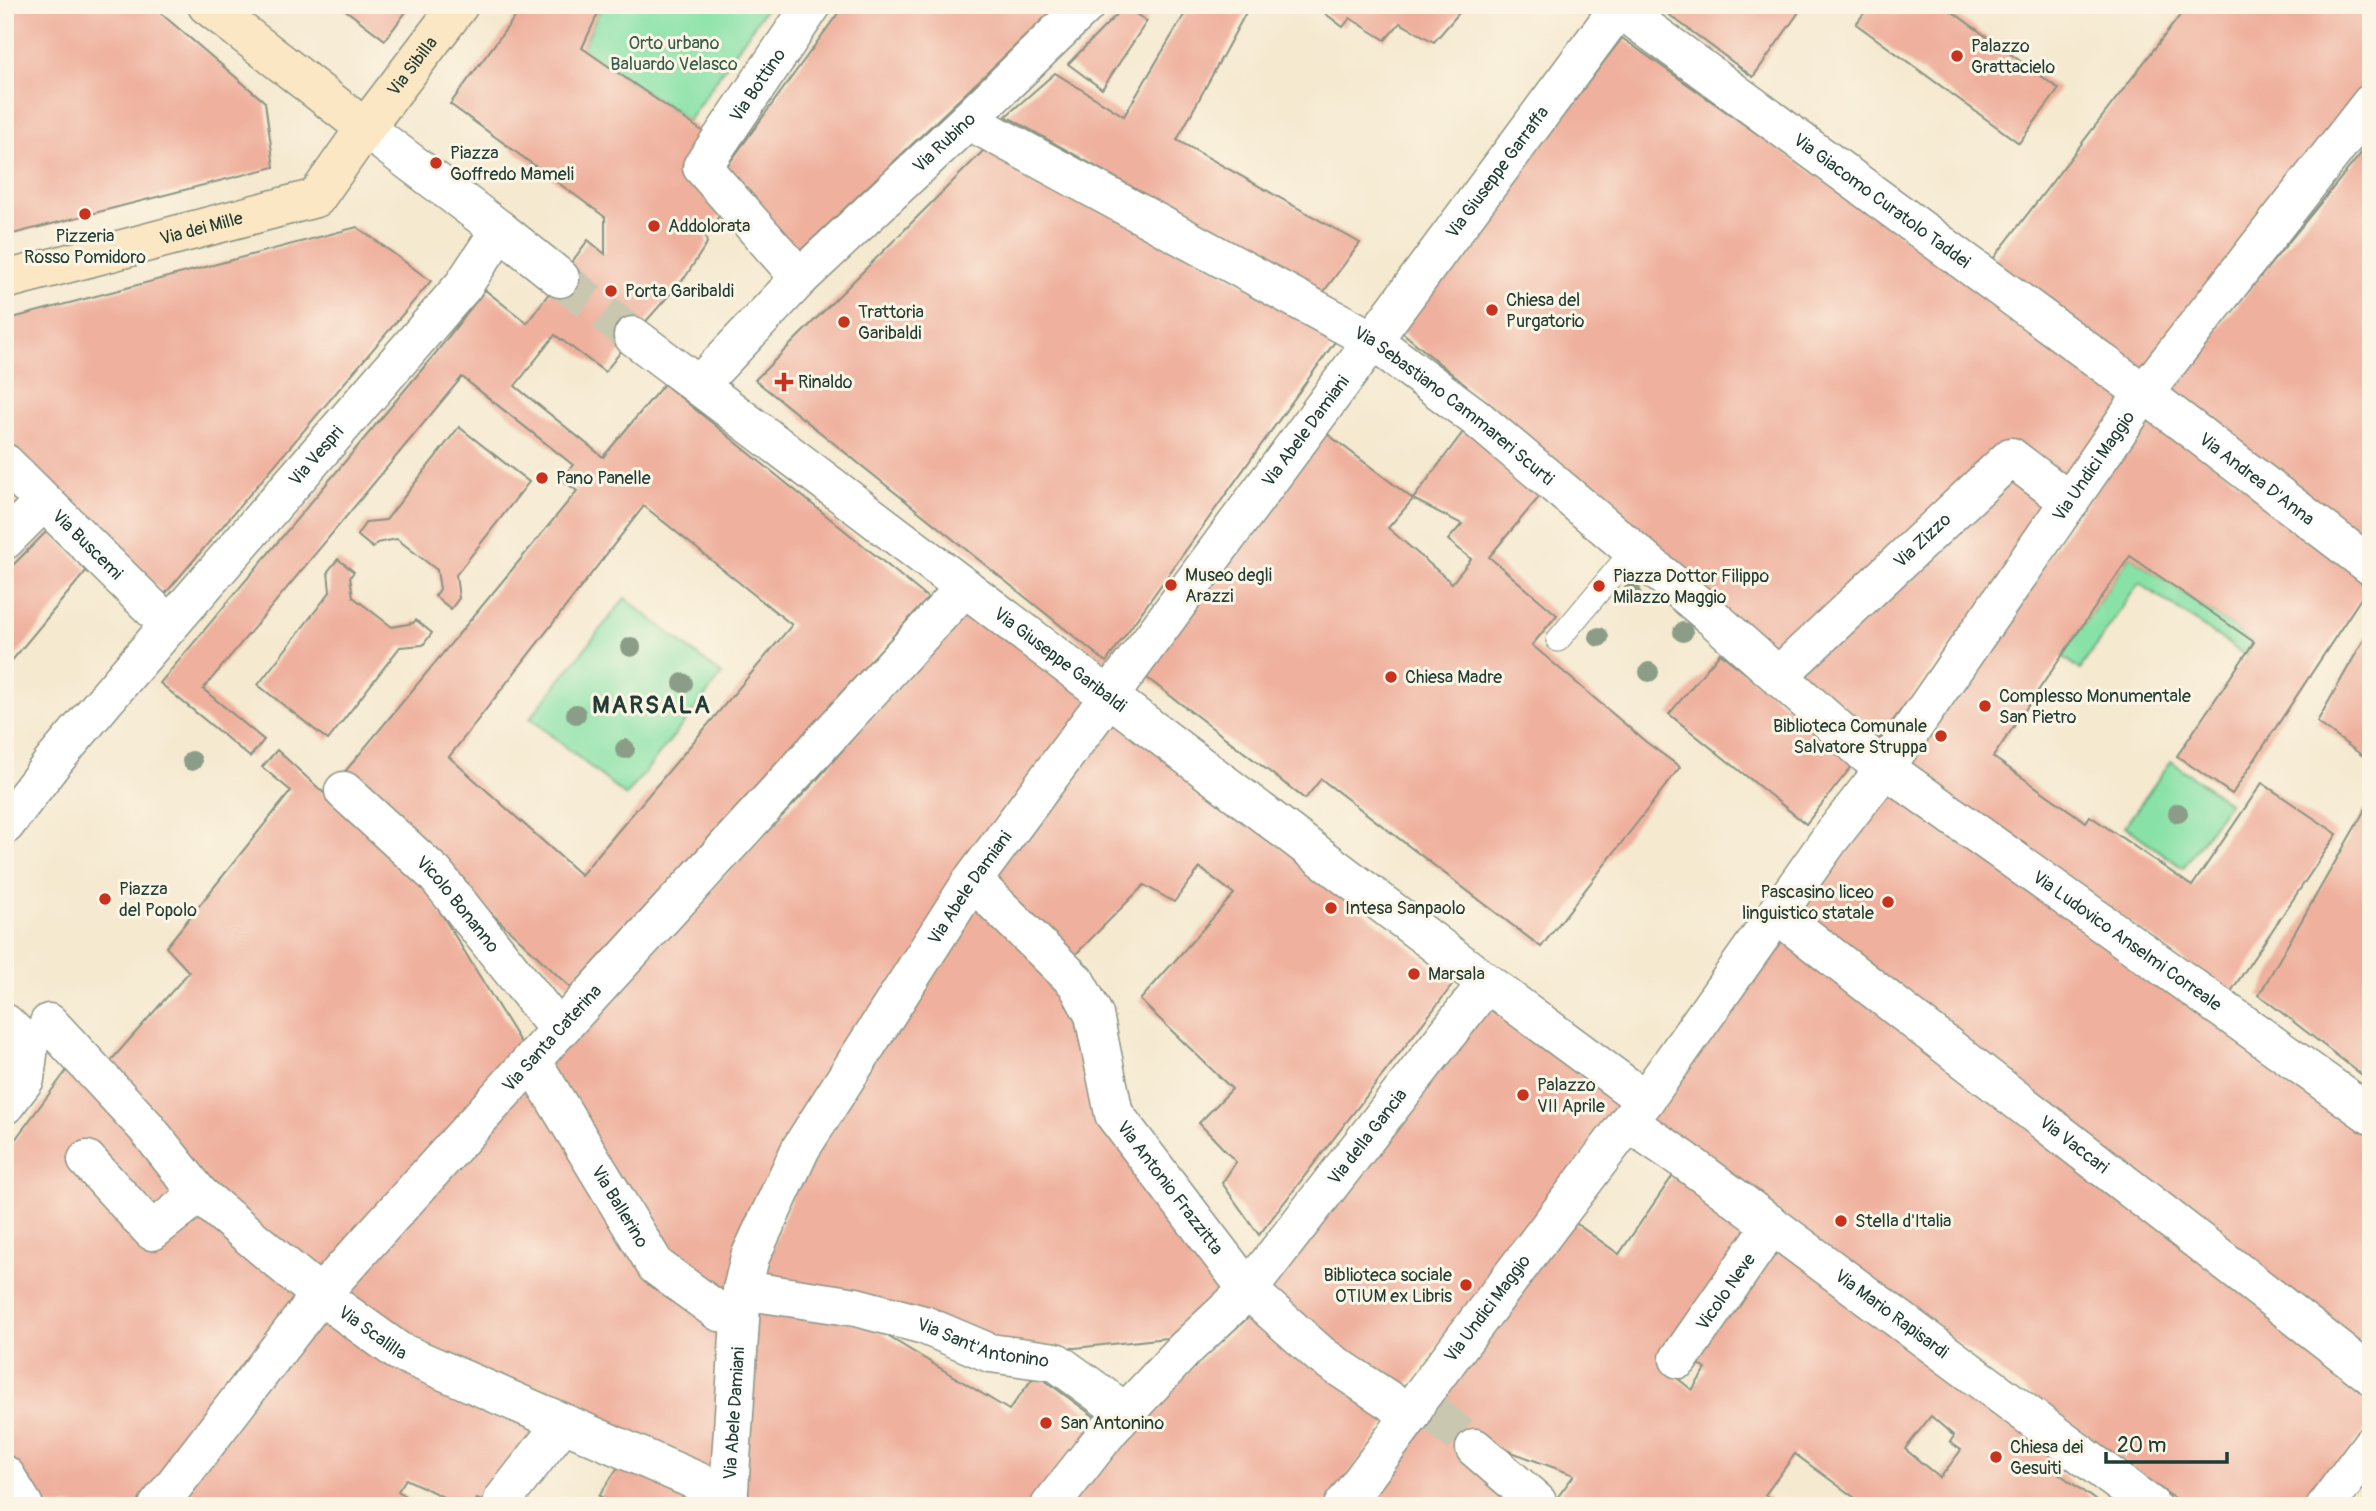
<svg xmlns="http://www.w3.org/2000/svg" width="2376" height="1511" font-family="Pangolin,sans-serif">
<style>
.green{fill:#88e2a7;stroke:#54906e;stroke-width:2}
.building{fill:#efb19e;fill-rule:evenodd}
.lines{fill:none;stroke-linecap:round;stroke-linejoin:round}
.street-tunnel{stroke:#cac7b1;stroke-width:38;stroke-dasharray:38 19;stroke-linecap:butt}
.lane-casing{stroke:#8a9382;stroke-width:25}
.street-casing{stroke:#8a9382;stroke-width:41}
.secondary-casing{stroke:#8a9382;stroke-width:41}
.lane{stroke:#fff;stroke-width:23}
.street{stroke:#fff;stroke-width:38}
.secondary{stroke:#fbe7c3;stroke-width:38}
.tree{fill:#8b9d87}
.poi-dot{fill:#c8321e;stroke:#fcf5e5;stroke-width:2.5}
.labels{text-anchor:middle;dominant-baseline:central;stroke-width:6;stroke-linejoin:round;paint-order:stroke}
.park-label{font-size:18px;fill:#345e4b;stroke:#fcf5e5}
.poi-label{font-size:18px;fill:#1f3d34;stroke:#fcf5e5;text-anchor:start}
.street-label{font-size:18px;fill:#1f3d34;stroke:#fcf5e5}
.district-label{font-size:24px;font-weight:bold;letter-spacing:2px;fill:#1f3d34;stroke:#fcf5e5}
</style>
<rect width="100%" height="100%" fill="#fcf5e5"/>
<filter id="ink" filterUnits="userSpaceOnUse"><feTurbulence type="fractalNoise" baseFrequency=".0143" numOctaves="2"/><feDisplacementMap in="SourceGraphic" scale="14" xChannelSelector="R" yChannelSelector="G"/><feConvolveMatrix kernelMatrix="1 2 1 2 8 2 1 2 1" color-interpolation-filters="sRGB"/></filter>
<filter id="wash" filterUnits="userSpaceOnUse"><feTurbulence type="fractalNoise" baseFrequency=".00686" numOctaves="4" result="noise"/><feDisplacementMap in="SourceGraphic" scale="28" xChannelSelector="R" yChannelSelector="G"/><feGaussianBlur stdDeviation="1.57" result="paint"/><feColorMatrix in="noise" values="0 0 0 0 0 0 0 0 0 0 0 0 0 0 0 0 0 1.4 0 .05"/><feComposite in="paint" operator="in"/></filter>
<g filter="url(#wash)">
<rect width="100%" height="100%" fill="#f5e9d0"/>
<g class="green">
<polygon points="602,5 768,5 688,121 582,48"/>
<polygon points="2130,556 2254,642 2245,655 2139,583 2080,669 2062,656"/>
<polygon points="625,598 722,675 626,796 530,718"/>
<polygon points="2171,761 2229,803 2183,868 2125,826"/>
</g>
<g id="blocks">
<g class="building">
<polygon points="28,5 151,5 265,102 274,167 5,236 5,11"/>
<polygon points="339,5 411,5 385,40"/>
<path d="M524 5H602L582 48 708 135 723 211 705 234 707 243 686 276 633 336 605 372 555 335 515 386 603 457 664 384 928 598 571 988 343 774 577 491 561 479 573 465 462 377 203 689 264 740 250 757 160 683 434 355 485 290 527 323 588 240 605 254V217L450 104ZM644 506 792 625 581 875 449 757Z"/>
<polygon points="844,5 1058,5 797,254 720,176"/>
<polygon points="1190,5 1250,5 1177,140 1360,243 1322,294 1006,116 1055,73 1124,116"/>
<polygon points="1314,5 1466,5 1434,42 1400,23 1385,40 1350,18 1343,27"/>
<polygon points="1656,5 1750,5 1754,8 1756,5 1804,5 1753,77"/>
<polygon points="1870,5 1943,5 2059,89 2019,143 1856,24"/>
<polygon points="2188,5 2371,5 2371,82 2143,373 1993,259"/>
<polygon points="1124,7 1147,21 1102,89 1068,64"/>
<polygon points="1622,38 2128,396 2067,490 2013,450 1778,663 1489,405 1396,327 1494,207"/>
<polygon points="2371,141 2371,547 2168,390"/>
<polygon points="989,145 1339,336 1106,662 755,380"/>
<polygon points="357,227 431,281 165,594 5,440 5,320"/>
<polygon points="2149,414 2371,583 2232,794 2177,756 2254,642 2130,556 1993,757 2086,822 2090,816 2192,886 2262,783 2337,834 2230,993 1903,763"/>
<polygon points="459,427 529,482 456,575 459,598 451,609 435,596 440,589 437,570 397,539 377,543 373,548 357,535 366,522 386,520"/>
<path d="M1466 428 1540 496 1489 557 1557 615 1532 645 1646 742 1680 767 1541 947 1321 779 1305 799 1142 674 1326 433 1413 499ZM1413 499 1462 524 1448 540 1471 559 1452 583 1388 528Z"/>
<polygon points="2010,466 2058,502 1873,747 1792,675"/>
<polygon points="5,489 19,504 5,518"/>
<polygon points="49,529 87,570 5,669 5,573"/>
<polygon points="338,559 354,572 350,577 353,597 392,627 413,623 416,620 432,633 423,645 400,647 328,740 258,685 330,592 328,571"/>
<polygon points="970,604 1096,698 719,1302 667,1258 542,1065 814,783"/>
<polygon points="2371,627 2371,762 2317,722"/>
<polygon points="1720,653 1856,761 1806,824 1669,714"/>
<polygon points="1111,713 1454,983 1259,1235 1222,1183 1236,1162 1199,1123 1232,1089 1140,1000 1234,894 1200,868 1174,902 1144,885 1069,961 984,882"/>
<polygon points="277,750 423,884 525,1050 319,1281 209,1187 107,1065 189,972 166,947 291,791 262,767"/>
<polygon points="1889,786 2371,1131 2371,1355 1797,914"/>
<polygon points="2371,799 2371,1082 2259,995"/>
<polygon points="974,895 1069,990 1087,1077 1231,1282 1176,1337 1075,1348 998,1343 761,1277 806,1160"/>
<polygon points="1782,934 2371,1380 2371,1422 2309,1506 2185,1506 1648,1119"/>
<polygon points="1484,1005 1621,1103 1401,1393 1269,1290"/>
<polygon points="73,1062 185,1191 152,1218 83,1144 67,1158 151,1247 193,1202 311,1299 150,1506 33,1506 5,1455 5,1153"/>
<polygon points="531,1077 730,1335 718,1477 411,1342 336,1293"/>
<path d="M1674 1174 1753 1231 1661 1365 1692 1390 1706 1369 1690 1358 1774 1239 2057 1450 2046 1464 2103 1506H1866L1795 1454 1765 1495 1780 1506H1551L1574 1475 1506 1450 1524 1506H1359L1571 1220 1619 1254ZM1931 1416 1954 1436 1950 1442 1961 1450 1940 1478 1905 1449Z"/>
<polygon points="322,1304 548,1425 490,1504 477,1499 472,1506 462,1506 406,1479 398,1491 419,1506 169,1506"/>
<polygon points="752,1304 861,1320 1009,1410 1036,1374 1103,1423 1039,1506 739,1506"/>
<polygon points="1253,1313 1389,1419 1326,1506 1064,1506 1124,1429"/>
<polygon points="620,1464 706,1506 621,1506 599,1496"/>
</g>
</g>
</g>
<g filter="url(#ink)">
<use href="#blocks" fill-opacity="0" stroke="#8a9382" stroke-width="2"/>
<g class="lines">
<g class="street-tunnel">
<polyline points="560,278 633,336"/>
<polyline points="1431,1411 1475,1448"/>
</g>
<g class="lane-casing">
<polyline id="lane" points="1558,640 1633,550"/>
</g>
<g class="street-casing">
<g id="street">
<path id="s1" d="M1619 8 2144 393 2371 566"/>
<path id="s2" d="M968 120 1372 340 1475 417 1712 617 1867 755 2371 1115"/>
<polyline points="500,230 560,278"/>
<path id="s3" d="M800 278 702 167 812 5"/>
<path id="s4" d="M633 336 1487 983 1645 1100"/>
<path id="s5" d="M699 385 800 278 968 120 1086 5"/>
<path id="s6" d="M5 463 169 625"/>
<polyline points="5,540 43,502"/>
<path id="s7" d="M1778 676 2011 457 2070 502"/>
<path id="s8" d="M344 791 435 874 559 1030"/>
<path id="s9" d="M5 825 53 762 128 673 463 286 500 230 365 128"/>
<path id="s10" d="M970 884 984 892 1076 982 1094 1015 1114 1114 1248 1290 1322 1356 1411 1415"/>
<path id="s11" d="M1777 914 2371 1375"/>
<polyline points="5,1023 29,1046 25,1079 5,1105"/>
<path id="s12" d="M49 1023 145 1126 199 1194 320 1295 398 1351 729 1495"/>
<path id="s13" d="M532 1061 656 1266 719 1312 740 1314"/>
<path id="s14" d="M1628 1122 1684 1160 2151 1506"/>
<polyline points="87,1160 152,1231 199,1194"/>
<path id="s15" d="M742 1290 856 1307 924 1325 990 1353 1056 1362 1125 1412"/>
<path id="s16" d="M1679 1359 1772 1225"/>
<polyline points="1475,1448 1537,1502 1538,1506"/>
<polyline points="5,1475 24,1506"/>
<polyline points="503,1500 563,1423"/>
<path id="s17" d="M158 1506 320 1295 559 1030 965 587"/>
<path id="s18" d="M728 1506 742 1290 750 1257 801 1148 970 884 1621 5"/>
<path id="s19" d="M1050 1506 1110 1429 1184 1350 1248 1290 1487 983"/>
<path id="s20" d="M1343 1506 1411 1415 1418 1400 1645 1100 1829 840 1885 768 2144 393 2371 103"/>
<polyline points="2326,1506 2371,1445"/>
</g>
</g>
<g class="secondary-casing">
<g id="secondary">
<polyline points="207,5 365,128"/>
<path id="s21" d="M5 280 316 198 365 128 459 5"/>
</g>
</g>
<use href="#lane" class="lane"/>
<use href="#street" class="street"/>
<use href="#secondary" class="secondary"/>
</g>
<g class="tree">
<circle cx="1632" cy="593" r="10"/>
<circle cx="1683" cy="632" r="10"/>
<circle cx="1599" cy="637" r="10"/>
<circle cx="631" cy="647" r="10"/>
<circle cx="1649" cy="672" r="10"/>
<circle cx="683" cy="683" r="10"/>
<circle cx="576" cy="714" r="10"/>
<circle cx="625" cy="749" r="10"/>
<circle cx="192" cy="761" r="10"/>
<circle cx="2178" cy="813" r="10"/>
</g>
</g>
<g class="poi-dot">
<circle cx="1957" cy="56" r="7"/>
<circle cx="436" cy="163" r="7"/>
<circle cx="85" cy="214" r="7"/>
<circle cx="654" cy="226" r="7"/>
<circle cx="611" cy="291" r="7"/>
<circle cx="1492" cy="310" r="7"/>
<circle cx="844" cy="322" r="7"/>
<path d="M780.5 371.5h7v7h7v7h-7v7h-7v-7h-7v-7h7z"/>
<circle cx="542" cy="478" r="7"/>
<circle cx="1171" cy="585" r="7"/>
<circle cx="1599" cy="586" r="7"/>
<circle cx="1391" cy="677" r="7"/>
<circle cx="1985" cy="706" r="7"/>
<circle cx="1941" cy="736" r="7"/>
<circle cx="105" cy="899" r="7"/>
<circle cx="1888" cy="902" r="7"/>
<circle cx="1331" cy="908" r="7"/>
<circle cx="1414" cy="974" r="7"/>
<circle cx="1523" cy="1095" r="7"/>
<circle cx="1841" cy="1221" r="7"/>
<circle cx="1466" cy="1285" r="7"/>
<circle cx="1046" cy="1423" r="7"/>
<circle cx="1996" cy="1457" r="7"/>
</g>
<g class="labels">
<g class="park-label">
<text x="674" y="43">Orto urbano<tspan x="674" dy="21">Baluardo Velasco</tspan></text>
</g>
<g class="poi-label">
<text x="1971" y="46">Palazzo<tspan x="1971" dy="21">Grattacielo</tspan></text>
<text x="450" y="153">Piazza<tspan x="450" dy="21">Goffredo Mameli</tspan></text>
<text x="668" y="226">Addolorata</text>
<text x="85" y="236" text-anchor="middle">Pizzeria<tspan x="85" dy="21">Rosso Pomidoro</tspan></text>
<text x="625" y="291">Porta Garibaldi</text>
<text x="1506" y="300">Chiesa del<tspan x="1506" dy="21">Purgatorio</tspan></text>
<text x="858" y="312">Trattoria<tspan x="858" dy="21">Garibaldi</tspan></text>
<text x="798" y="382">Rinaldo</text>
<text x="556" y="478">Pano Panelle</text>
<text x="1185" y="575">Museo degli<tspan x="1185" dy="21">Arazzi</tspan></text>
<text x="1613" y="576">Piazza Dottor Filippo<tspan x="1613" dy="21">Milazzo Maggio</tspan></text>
<text x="1405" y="677">Chiesa Madre</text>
<text x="1999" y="696">Complesso Monumentale<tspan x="1999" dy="21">San Pietro</tspan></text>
<text x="1927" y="726" text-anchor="end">Biblioteca Comunale<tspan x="1927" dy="21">Salvatore Struppa</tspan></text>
<text x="119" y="889">Piazza<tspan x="119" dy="21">del Popolo</tspan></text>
<text x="1874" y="892" text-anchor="end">Pascasino liceo<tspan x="1874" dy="21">linguistico statale</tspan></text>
<text x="1345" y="908">Intesa Sanpaolo</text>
<text x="1428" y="974">Marsala</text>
<text x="1537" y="1085">Palazzo<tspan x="1537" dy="21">VII Aprile</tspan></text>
<text x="1855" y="1221">Stella d'Italia</text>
<text x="1452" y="1275" text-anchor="end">Biblioteca sociale<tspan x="1452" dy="21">OTIUM ex Libris</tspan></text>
<text x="1060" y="1423">San Antonino</text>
<text x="2010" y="1447">Chiesa dei<tspan x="2010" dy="21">Gesuiti</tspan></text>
</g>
<g class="street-label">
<text stroke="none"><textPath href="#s21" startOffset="485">Via Sibilla</textPath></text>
<text stroke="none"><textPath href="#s3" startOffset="247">Via Bottino</textPath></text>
<text stroke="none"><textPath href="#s5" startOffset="345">Via Rubino</textPath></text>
<text stroke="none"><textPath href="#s18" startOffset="1570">Via Giuseppe Garraffa</textPath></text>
<text stroke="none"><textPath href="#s1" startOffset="326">Via Giacomo Curatolo Taddei</textPath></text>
<text stroke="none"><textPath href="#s21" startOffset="203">Via dei Mille</textPath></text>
<text stroke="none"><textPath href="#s2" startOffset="565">Via Sebastiano Cammareri Scurti</textPath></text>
<text stroke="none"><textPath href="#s18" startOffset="1248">Via Abele Damiani</textPath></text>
<text stroke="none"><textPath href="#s9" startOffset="483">Via Vespri</textPath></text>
<text stroke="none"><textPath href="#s20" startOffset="1283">Via Undici Maggio</textPath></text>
<text stroke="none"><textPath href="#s1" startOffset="793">Via Andrea D'Anna</textPath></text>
<text stroke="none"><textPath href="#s7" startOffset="198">Via Zizzo</textPath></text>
<text stroke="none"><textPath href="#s6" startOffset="116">Via Buscemi</textPath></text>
<text stroke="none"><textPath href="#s4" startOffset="536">Via Giuseppe Garibaldi</textPath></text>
<text stroke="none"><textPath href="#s18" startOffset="681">Via Abele Damiani</textPath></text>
<text stroke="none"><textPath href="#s8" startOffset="161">Vicolo Bonanno</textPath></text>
<text stroke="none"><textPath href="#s2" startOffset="1426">Via Ludovico Anselmi Correale</textPath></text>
<text stroke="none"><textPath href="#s17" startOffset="612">Via Santa Caterina</textPath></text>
<text stroke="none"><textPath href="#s19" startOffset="488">Via della Gancia</textPath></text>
<text stroke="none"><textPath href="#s11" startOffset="376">Via Vaccari</textPath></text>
<text stroke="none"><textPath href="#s10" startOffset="376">Via Antonio Frazzitta</textPath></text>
<text stroke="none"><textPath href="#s13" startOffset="170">Via Ballerino</textPath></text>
<text stroke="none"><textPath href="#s16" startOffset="82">Vicolo Neve</textPath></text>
<text stroke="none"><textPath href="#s20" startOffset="245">Via Undici Maggio</textPath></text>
<text stroke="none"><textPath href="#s14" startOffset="326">Via Mario Rapisardi</textPath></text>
<text stroke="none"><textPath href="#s12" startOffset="450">Via Scalilla</textPath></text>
<text stroke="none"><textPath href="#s15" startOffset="248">Via Sant'Antonino</textPath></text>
<text stroke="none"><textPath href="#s18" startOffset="93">Via Abele Damiani</textPath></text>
</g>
<g class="district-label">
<text x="652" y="705">MARSALA</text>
</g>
</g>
<rect width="2376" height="1511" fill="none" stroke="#fcf5e5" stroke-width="28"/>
<path d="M2106 1452v10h121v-10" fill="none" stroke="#1f3d34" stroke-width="3.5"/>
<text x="2117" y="1452" font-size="21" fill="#1f3d34" stroke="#fcf5e5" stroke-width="5" paint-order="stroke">20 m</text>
</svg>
